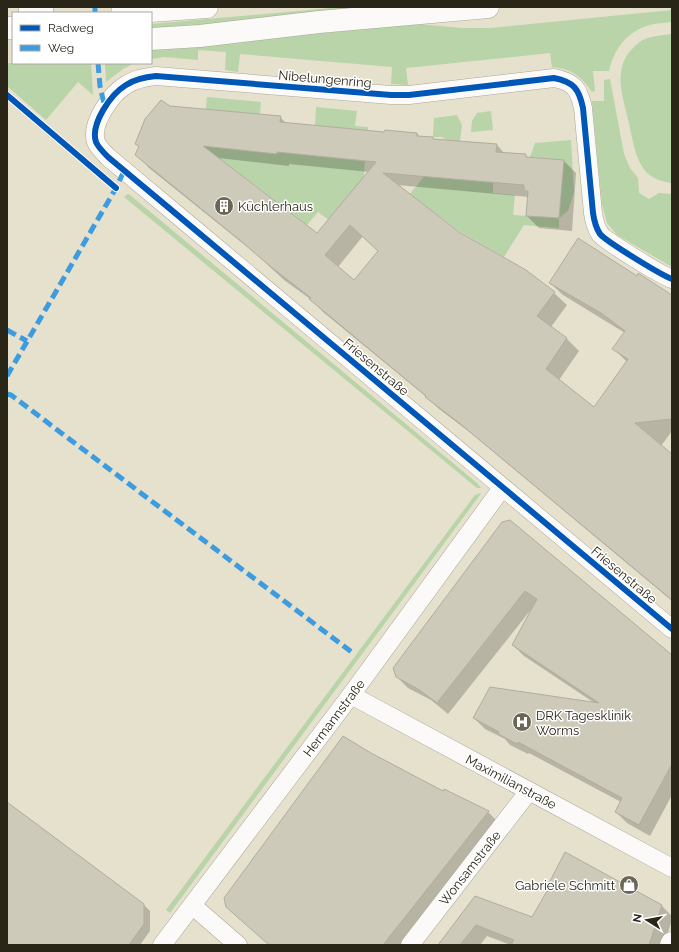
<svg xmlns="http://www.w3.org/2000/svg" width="679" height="952" font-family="Raleway,sans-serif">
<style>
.green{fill:#b8d4a8}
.shadow{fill:#0003;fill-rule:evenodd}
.building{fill:#cecaba;stroke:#b1ad9e;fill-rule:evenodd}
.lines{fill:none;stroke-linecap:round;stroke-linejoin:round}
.minor-casing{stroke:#aaa797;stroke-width:19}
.secondary-casing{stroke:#aaa797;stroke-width:23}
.primary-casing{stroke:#aaa797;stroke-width:23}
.trunk-casing{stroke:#aaa797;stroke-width:23}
.minor{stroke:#fbfaf8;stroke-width:18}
.secondary{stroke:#fbfaf8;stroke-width:22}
.primary{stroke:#fbfaf8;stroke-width:22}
.trunk{stroke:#fbfaf8;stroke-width:22}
.quiet{stroke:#3d9cdf;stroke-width:5;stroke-dasharray:10 5;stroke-linecap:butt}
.cycleway-casing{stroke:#fff;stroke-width:8}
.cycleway{stroke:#0057b8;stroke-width:6}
.labels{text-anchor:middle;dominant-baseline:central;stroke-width:3;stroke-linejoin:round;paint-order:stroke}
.street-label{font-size:13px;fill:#292618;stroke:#fff}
.poi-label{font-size:13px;fill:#292618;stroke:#fff;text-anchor:start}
</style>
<rect width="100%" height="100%" fill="#e5e1cd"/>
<g class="green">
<polygon points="343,7 429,7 151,32 151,24"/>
<path d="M672 10V22C665 23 657 23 650 25 627 31 614 49 609 71H593L595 91 592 92C581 76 572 69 552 67L550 53 406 68 408 85 391 84 392 67 240 54 238 72 225 70 226 52 198 50V60L164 57 151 59V47L418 24 462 28H491Z"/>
<path d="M672 34V183C663 182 654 179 647 173 635 160 633 140 629 124 624 99 611 69 633 48 636 45 640 41 645 39 653 36 663 35 672 34Z"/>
<polygon points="7,63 91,63 93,95 78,82 46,120 7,86"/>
<polygon points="105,63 135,63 123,69 106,82"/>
<polygon points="610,79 624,154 630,168 638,178 639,193 649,199 659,193 672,194 672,267 617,235 607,223 602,204 592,101 604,101 604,80"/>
<polygon points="207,97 261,102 260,114 206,109"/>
<polygon points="316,107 357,111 355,126 368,127 368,131 315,126"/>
<polygon points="491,111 493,130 471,132 472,121 477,113"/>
<polygon points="457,115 462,125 460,141 446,140 442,137 433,137 434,118"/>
<polygon points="571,140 574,192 568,211 559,218 559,228 524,225 504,257 459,231 410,194 430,169 430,177 493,183 493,193 515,195 513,215 559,218 564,160 530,157 535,143"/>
<polygon points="202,145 277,154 277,152 365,161 364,177 329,220 318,212 307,225"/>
<polygon points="128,194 130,195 477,483 481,488 477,488 124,197"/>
<polygon points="481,493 480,495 170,913 166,910 475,495"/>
</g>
<g class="shadow">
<path d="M169 107 280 117 287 124 385 134 417 133 420 137 432 138 434 140 497 145 505 154 525 155 528 158 563 160 576 173 572 231 539 228 527 216 529 197 397 185 458 232 554 293 567 305 551 327 567 339 579 351 559 380 594 408 627 362 614 349 625 333 563 295 550 283 637 278 672 296V431L661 446 672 455V601L472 434 439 409 429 399 323 312 313 301 284 280 256 254 149 168 137 155 140 147 136 144ZM218 158 289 166V164L369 172 318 235ZM363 236 379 251 354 281 338 267Z"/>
<polygon points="503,522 672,657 672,795 650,836 627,823 616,812 621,802 529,753 528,754 510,745 505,739 485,729 474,718 596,704 524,656 513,645 534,608 533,607 448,714 431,700 408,688 396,676"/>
<polygon points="371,754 444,792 488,812 498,822 402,945 271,945 237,917 227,907"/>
<polygon points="7,803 143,904 150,911 150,931 140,945 7,945"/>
<polygon points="566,854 662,906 672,916 672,920 664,945 511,945 487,936 480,945 438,945 475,898 532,918 551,887 549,885"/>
</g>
<g class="building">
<path d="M161 100 170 106 281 116 280 122 384 132 385 130 417 133V136L433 137V139L497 144 496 152 526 154V157L564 160 559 218 526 216 528 191H524V185L383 173 459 232 526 270 555 292 537 316 567 338 546 369 594 407 628 359 612 349 625 331 601 313 549 283 578 238 637 276 638 273 672 295V419L635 423 672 454V600L458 422 425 397 426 396 309 299 311 298 271 267 242 242 135 155 139 146 135 144 145 119ZM203 146 277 154V152L376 162 317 233ZM350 225 378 251 354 280 325 255Z"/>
<polygon points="510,520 672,655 672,764 639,825 615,812 622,798 518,742 517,744 498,734 499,732 473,718 490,687 599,703 512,645 537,599 525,591 437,703 418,689 396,677 393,668 502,522"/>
<polygon points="343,736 371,753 443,791 444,789 489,811 383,945 269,945 226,907 224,898"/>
<polygon points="7,802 144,904 144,924 129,945 7,945"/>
<polygon points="565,852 662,905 649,945 511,945 514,940 476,925 460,945 438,945 475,896 532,917 550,886 548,885"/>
</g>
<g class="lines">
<g class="minor-casing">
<g id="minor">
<polyline points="28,13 28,7"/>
<polyline points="44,13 44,7"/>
<path d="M672 279C661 275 607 242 600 234 596 228 594 220 593 213L583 108C579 89 574 82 554 78L409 95H391L156 76C145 77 135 79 126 85 111 94 90 124 96 142 98 147 104 153 108 157 296 314 483 472 672 629"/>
<polyline points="351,695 672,868"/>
<polyline points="193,906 238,945"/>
<polyline points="162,945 351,695 502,488"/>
<polyline points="410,945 529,791"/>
</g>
</g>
<g class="secondary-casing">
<polyline id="secondary" points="671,945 672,943"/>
</g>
<g class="primary-casing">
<polyline id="primary" points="7,28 13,28"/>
</g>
<g class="trunk-casing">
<g id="trunk">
<polyline points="122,13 207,7"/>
<polyline points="151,39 200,36 319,22 488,7"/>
</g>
</g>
<use href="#minor" class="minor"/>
<use href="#secondary" class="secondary"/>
<use href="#primary" class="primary"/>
<use href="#trunk" class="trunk"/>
<g class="quiet">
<polyline points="95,7 95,13"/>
<polyline points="98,63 100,86 105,108"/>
<polyline points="7,330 27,341"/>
<polyline points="7,376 116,188 124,171"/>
<polyline points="7,394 11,395 353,653"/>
</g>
<g class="cycleway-casing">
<g id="cycleway">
<polyline points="7,95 116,188"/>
<path d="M672 279C661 275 607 242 600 234 596 228 594 220 593 213L583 108C579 89 574 82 554 78L409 95H391L156 76C145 77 135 79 126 85 111 94 90 124 96 142 98 147 104 153 108 157 296 314 483 472 672 629"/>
</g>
</g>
<use href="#cycleway" class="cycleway"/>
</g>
<defs>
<g id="building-disc" transform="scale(1)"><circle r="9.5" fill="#6b6757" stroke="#fff"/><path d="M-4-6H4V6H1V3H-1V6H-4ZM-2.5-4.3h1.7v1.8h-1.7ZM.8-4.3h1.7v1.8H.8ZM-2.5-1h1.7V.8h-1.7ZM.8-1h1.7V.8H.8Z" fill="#fff"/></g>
<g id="hospital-disc" transform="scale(1)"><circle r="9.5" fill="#6b6757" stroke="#fff"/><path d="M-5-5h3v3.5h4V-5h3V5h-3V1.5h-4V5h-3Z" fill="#fff"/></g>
<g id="shop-disc" transform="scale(1)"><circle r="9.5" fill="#6b6757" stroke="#fff"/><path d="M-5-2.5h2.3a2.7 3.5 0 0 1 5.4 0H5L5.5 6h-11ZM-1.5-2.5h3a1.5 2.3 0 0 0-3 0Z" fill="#fff"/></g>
</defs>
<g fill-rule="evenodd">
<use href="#building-disc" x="224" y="206"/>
<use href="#hospital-disc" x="522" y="722"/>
<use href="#shop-disc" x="629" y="885"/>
</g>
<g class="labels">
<g class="street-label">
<text transform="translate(325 79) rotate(5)">Nibelungenring</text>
<text transform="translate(376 367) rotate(40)">Friesenstraße</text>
<text transform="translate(624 575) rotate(40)">Friesenstraße</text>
<text transform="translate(334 718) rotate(-53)">Hermannstraße</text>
<text transform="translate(511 782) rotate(28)">Maximilianstraße</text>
<text transform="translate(470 868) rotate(-52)">Wonsamstraße</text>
</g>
<g class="poi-label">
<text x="238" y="206">Küchlerhaus</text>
<text x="536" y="715">DRK Tagesklinik<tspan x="536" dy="15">Worms</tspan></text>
<text x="615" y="885" text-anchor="end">Gabriele Schmitt</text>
</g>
</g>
<rect width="679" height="952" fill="none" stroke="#292618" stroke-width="16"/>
<rect x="12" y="12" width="140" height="52" fill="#ffffff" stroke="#a9a8a3"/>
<rect x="20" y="25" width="20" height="6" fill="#0057b8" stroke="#a9a8a3"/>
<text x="48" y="32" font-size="12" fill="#292618">Radweg</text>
<rect x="20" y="45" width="20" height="6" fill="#3d9cdf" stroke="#a9a8a3"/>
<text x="48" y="52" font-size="12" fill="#292618">Weg</text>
<g transform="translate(647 920) rotate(281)" stroke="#ffffff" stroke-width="3" paint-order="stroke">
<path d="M0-3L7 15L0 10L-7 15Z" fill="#292618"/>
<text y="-6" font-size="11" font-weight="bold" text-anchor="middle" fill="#292618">N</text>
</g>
</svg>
